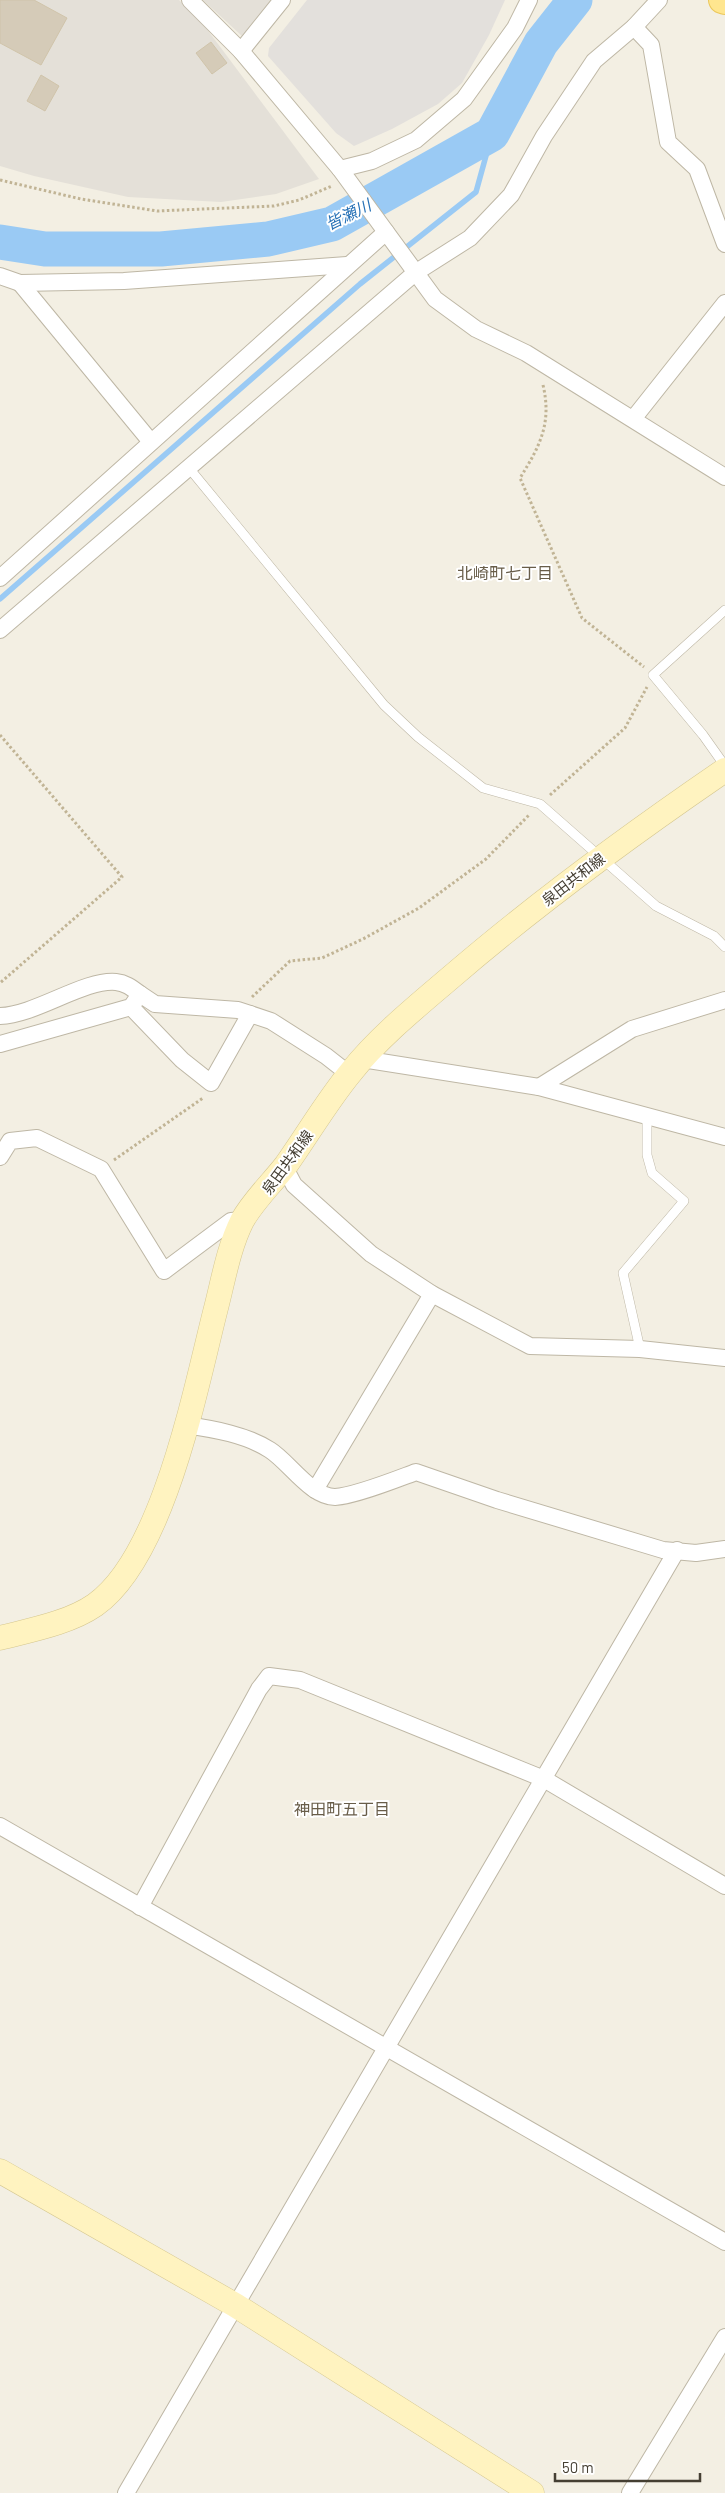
<svg xmlns="http://www.w3.org/2000/svg" width="725" height="2493" font-family="Barlow,'Noto Sans JP',sans-serif">
<style>
.industrial{fill:#e4e0d8}
.parking{fill:#e3e0dc}
.lines{fill:none;stroke-linecap:round;stroke-linejoin:round}
.stream{stroke:#9acaf4;stroke-width:5.5}
.river{stroke:#9acaf4;stroke-width:35}
.building{fill:#d5cbb8;stroke:#d0c4aa}
.lane-casing{stroke:#beb7a5;stroke-width:10}
.street-casing{stroke:#beb7a5;stroke-width:18}
.secondary-casing{stroke:#d5c78f;stroke-width:25}
.primary-casing{stroke:#ebc759;stroke-width:28}
.path{stroke:#c1b495;stroke-width:3;stroke-dasharray:2.5 2.5;stroke-linecap:butt}
.lane{stroke:#fff;stroke-width:9}
.street{stroke:#fff;stroke-width:16}
.secondary{stroke:#fff3c0;stroke-width:24}
.primary{stroke:#ffe68f;stroke-width:26}
.labels{text-anchor:middle;dominant-baseline:central;stroke-width:4;stroke-linejoin:round;paint-order:stroke}
.street-label{font-size:15px;fill:#453f33;stroke:#fff}
.water-label{font-size:16px;font-style:italic;fill:#2671b6;stroke:#fff}
.neighbourhood-label{font-size:16px;fill:#685d49;stroke:#fff}
</style>
<rect width="100%" height="100%" fill="#f3efe3"/>
<g class="industrial">
<polygon points="0,0 179,0 206,28 319,179 276,194 221,202 128,197 34,176 0,166"/>
<polygon points="203,0 273,0 243,37"/>
</g>
<polygon class="parking" points="307,0 505,0 489,35 462,83 438,104 392,129 354,146 336,133 268,56 269,48"/>
<g class="lines">
<polyline class="stream" points="0,599 360,284 476,192 492,134"/>
<polyline class="river" points="0,242 45,249 161,249 268,239 332,224 492,134 541,43 575,0"/>
</g>
<g class="building">
<polygon points="0,0 34,0 67,18 41,65 0,43"/>
<polygon points="211,42 227,63 212,74 196,53"/>
<polygon points="41,75 59,86 45,111 27,101"/>
</g>
<g class="lines">
<g class="lane-casing">
<g id="lane">
<polyline points="189,468 384,705 418,737 483,788 540,804 656,906 714,936 725,947"/>
<polyline points="725,610 653,675 703,735 725,766"/>
<polyline points="640,1349 623,1273 684,1201 652,1173 647,1155 647,1116"/>
</g>
</g>
<g class="street-casing">
<g id="street">
<polyline points="190,0 241,51 340,169 435,299 476,329 526,353 725,477"/>
<polyline points="634,27 651,45 668,142 697,169 725,244"/>
<polyline points="241,51 282,0"/>
<polyline points="340,169 372,161 416,140 464,99 515,28 529,0"/>
<polyline points="0,276 20,283 124,281 347,265"/>
<polyline points="20,283 151,442"/>
<polyline points="633,419 725,303"/>
<polyline points="0,578 386,232"/>
<polyline points="0,630 415,273 470,238 511,195 544,136 594,61 634,27 659,0"/>
<polyline points="140,994 155,1004 238,1010 271,1021 326,1056 349,1074"/>
<polyline points="131,1007 182,1060 211,1083 250,1014"/>
<path d="M0 1016C36 1015 84 979 116 982 126 983 132 988 140 994L131 1007 0 1044"/>
<polyline points="362,1059 539,1087 725,1137"/>
<polyline points="539,1087 632,1029 725,1000"/>
<polyline points="0,1157 10,1141 37,1138 101,1169 164,1271 231,1221 243,1220"/>
<polyline points="284,1166 294,1185 371,1254 432,1294 530,1346 640,1349 725,1358"/>
<path d="M186 1425C214 1429 247 1435 270 1450 289 1462 311 1497 335 1497 355 1496 397 1479 416 1472L497 1500 663 1550 696 1553 725 1549"/>
<polyline points="315,1490 432,1294"/>
<polyline points="0,1826 725,2242"/>
<polyline points="140,1907 259,1689 269,1676 300,1680 544,1779 725,1886"/>
<polyline points="126,2493 677,1550"/>
<polyline points="630,2493 725,2337"/>
</g>
</g>
<g class="secondary-casing">
<g id="secondary">
<path d="M0 1638C31 1630 69 1623 95 1605 163 1557 195 1391 215 1312 223 1282 228 1249 242 1221 253 1201 272 1183 286 1165 308 1134 327 1101 351 1072 379 1037 416 1007 450 978 537 903 630 835 725 770"/>
<polyline points="0,2171 235,2305 532,2493"/>
</g>
</g>
<g class="primary-casing">
<polyline id="primary" points="722,0 725,1"/>
</g>
<g class="path">
<polyline points="0,180 81,199 157,211 274,206 299,200 332,186"/>
<path d="M543 385C552 423 540 446 520 478L582 618 644 667"/>
<polyline points="0,735 122,877 0,983"/>
<polyline points="550,795 625,728 647,687"/>
<polyline points="252,997 290,961 322,958 363,939 419,908 486,859 530,814"/>
<polyline points="114,1160 203,1098"/>
</g>
<use href="#lane" class="lane"/>
<use href="#street" class="street"/>
<use href="#secondary" class="secondary"/>
<use href="#primary" class="primary"/>
</g>
<g class="labels">
<g class="street-label">
<text transform="translate(573 879) rotate(-38)">泉田共和線</text>
<text transform="translate(287 1162) rotate(-54)">泉田共和線</text>
</g>
<g class="water-label">
<text transform="translate(348 214) rotate(-26)">皆瀬川</text>
</g>
<g class="neighbourhood-label">
<text x="505" y="572">北崎町七丁目</text>
<text x="342" y="1808">神田町五丁目</text>
</g>
</g>
<path d="M555 2473v8h145v-8" fill="none" stroke="#453f33" stroke-width="2.5"/>
<text x="562" y="2473" font-size="15" fill="#453f33" stroke="#ffffff" stroke-width="4" paint-order="stroke">50 m</text>
</svg>
